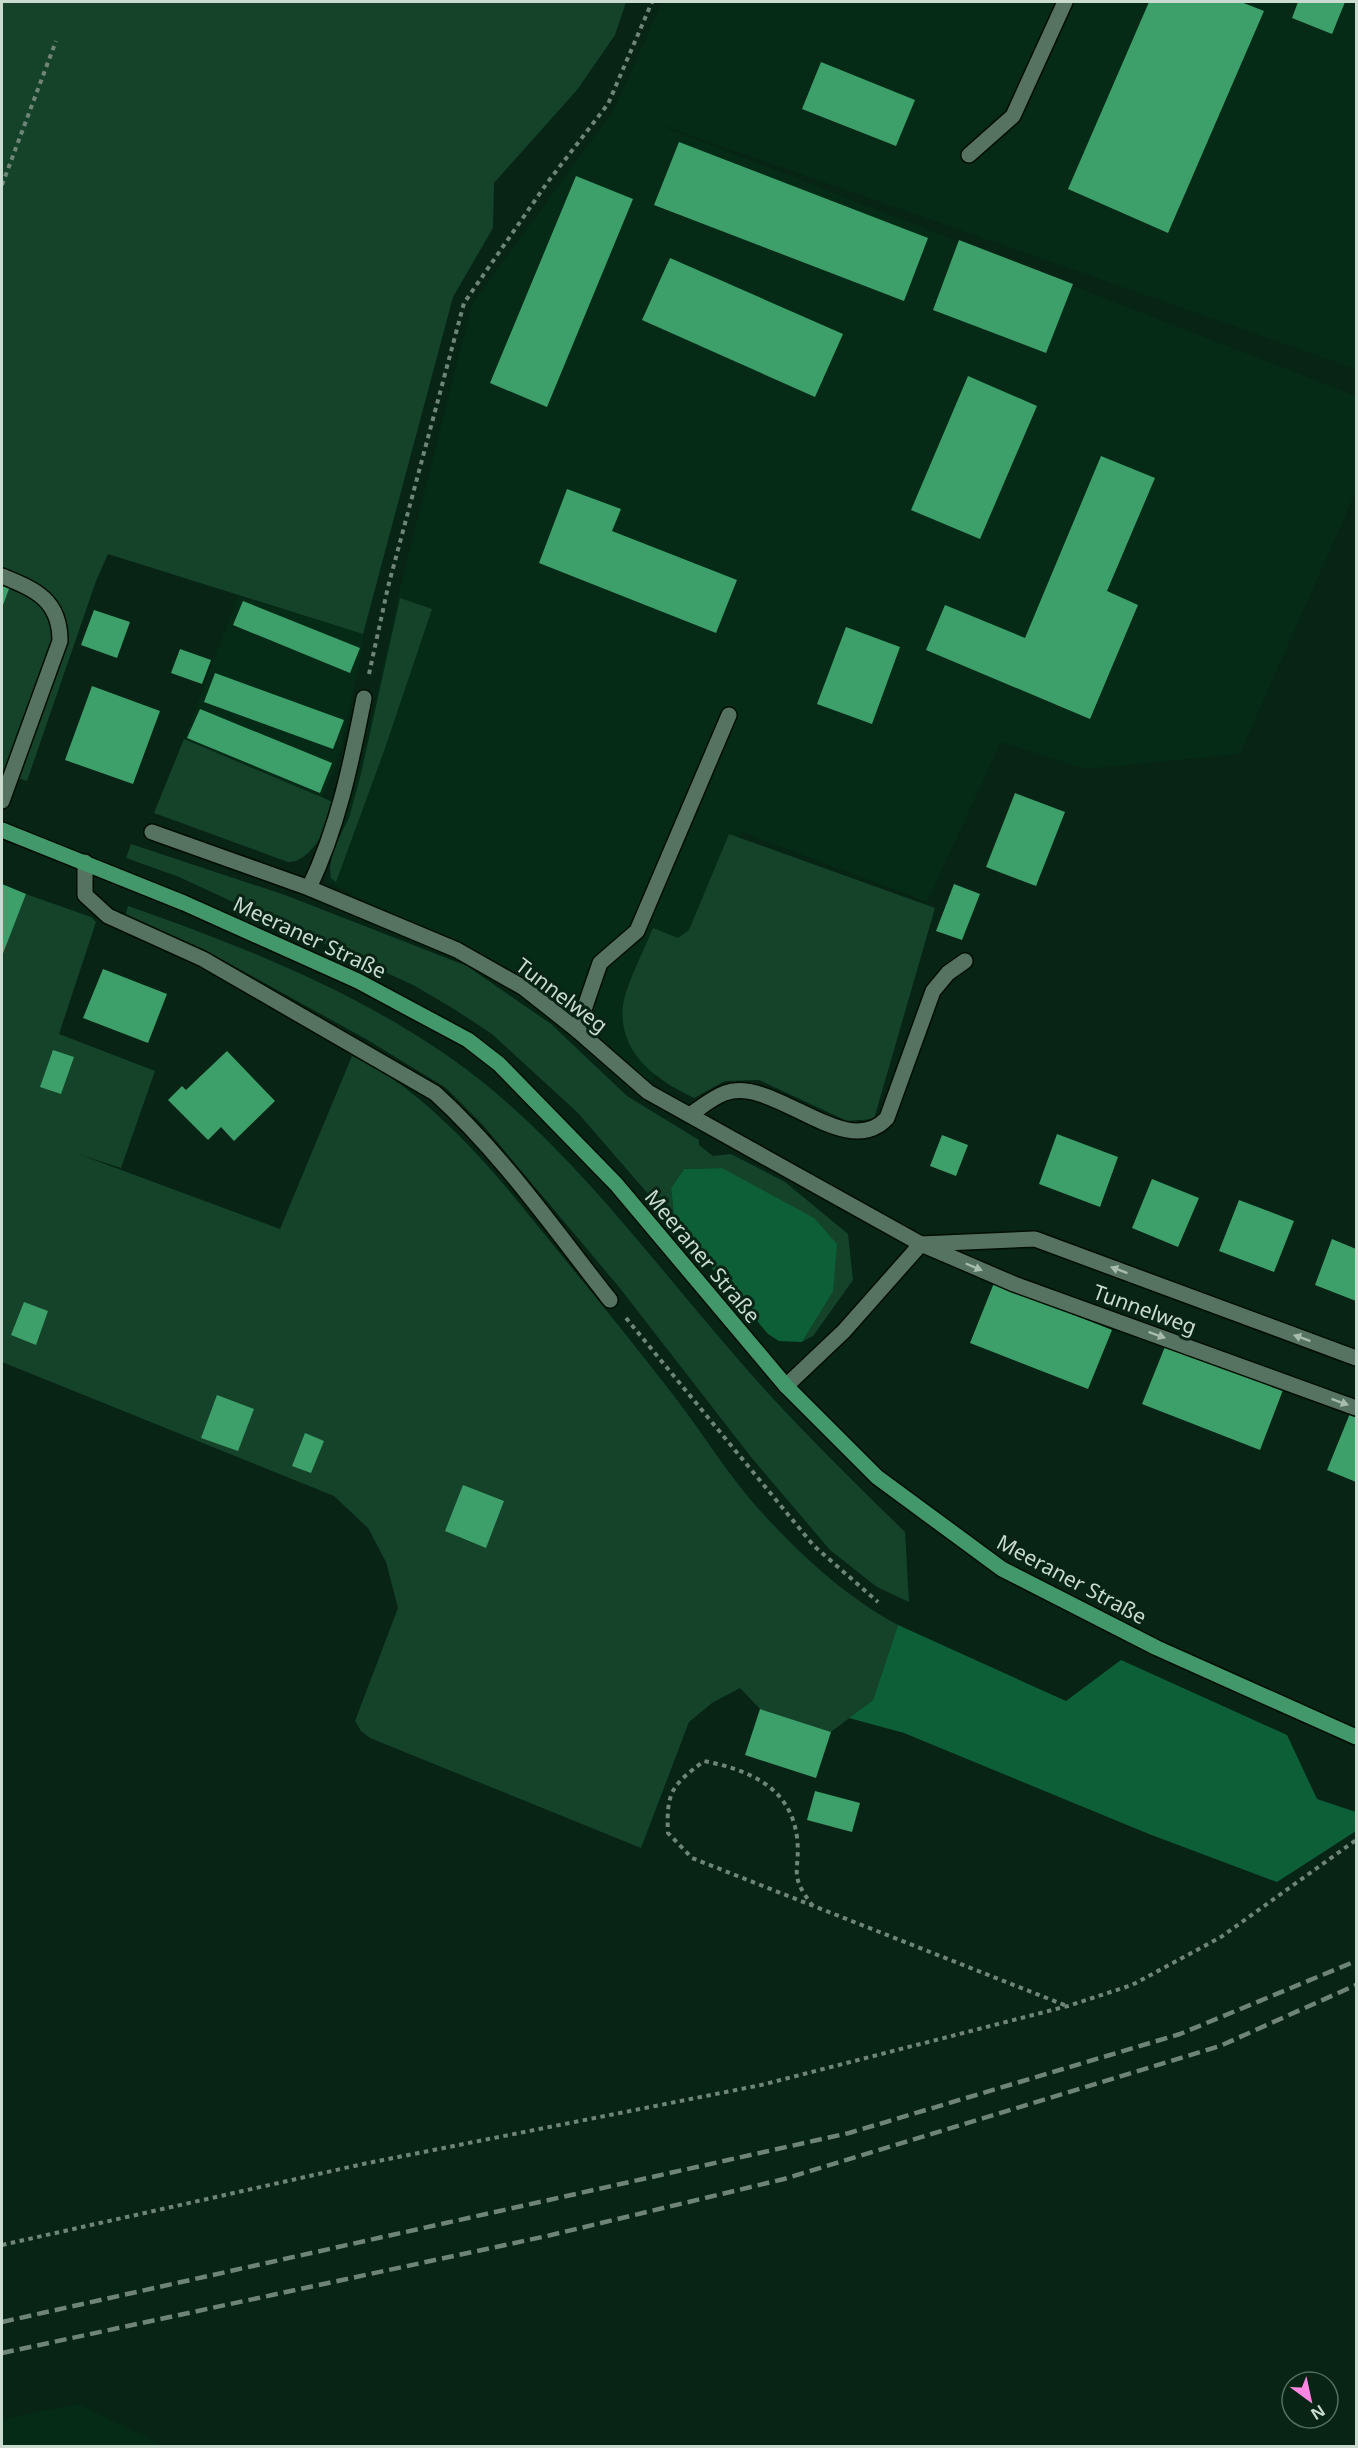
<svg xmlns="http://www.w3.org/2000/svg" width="1358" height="2448" font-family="'Noto Sans',sans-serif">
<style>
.built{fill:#052b17}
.green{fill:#15432a}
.forest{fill:#0d5f38}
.building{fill:#3d9f69}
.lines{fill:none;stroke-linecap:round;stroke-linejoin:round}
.minor-casing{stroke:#000d02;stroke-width:18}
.major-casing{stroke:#000d02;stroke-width:18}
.path{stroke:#6e8578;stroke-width:4;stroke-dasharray:4.5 4.5;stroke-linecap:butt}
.minor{stroke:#557360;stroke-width:15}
.major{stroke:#42986a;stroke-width:15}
.rail{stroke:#6d8477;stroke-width:4.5;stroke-dasharray:12 6;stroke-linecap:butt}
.oneway{fill:#a7bcae}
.labels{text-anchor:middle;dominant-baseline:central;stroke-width:6;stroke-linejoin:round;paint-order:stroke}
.street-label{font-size:21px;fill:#cadbd0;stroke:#072415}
</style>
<rect width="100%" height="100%" fill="#072415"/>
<g class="built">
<polygon points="662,2 1356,2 1356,369 641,118 1356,396 1356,491 1240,754 1085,769 1001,742 927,902 742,832 648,1092 577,1030 457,950 327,881 366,745 399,592 472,304 615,108"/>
<polygon points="238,596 363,634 363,646 340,752 323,798 184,739"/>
<polygon points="78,2404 164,2446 2,2446 2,2419"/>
</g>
<g class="green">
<polygon points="2,2 626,2 615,35 577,90 494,183 493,228 453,297 363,634 108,554 96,581 27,781 2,773"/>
<polygon points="400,598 432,609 384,751 336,882 331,878 330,868 333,850 349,818 361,774"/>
<path d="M184 739 333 802C333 821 310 864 288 862L154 813Z"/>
<path d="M729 834 935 908 874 1119 847 1121 759 1080 725 1081 694 1098C656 1080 618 1053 623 1006 625 987 645 948 653 928L678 938 689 930Z"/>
<polygon points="131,844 285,895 467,966 551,1024 627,1096 699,1140 699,1145 713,1156 731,1154 785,1182 848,1234 853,1280 813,1336 802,1342 833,1292 722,1168 684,1169 671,1188 675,1225 578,1113 492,1034 454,1009 413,985 179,877 126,858"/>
<path d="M26 894 91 917 96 922 59 1034 155 1071 121 1168 78 1154 280 1229 352 1056C418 1084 488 1163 532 1219 580 1278 628 1336 674 1396 702 1432 726 1472 756 1506 797 1552 844 1596 898 1625L873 1700 831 1732 760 1709 740 1688 712 1703 689 1722 641 1848 370 1738 361 1731 355 1721 398 1608 386 1562 368 1528 334 1496 2 1362V952Z"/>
<path d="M128 906C248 948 374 998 475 1076 571 1151 646 1252 725 1344 781 1411 843 1471 905 1532L909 1602 877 1587 830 1550 751 1457 619 1287 482 1124 446 1088 366 1039 203 949 125 917Z"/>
</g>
<g class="forest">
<polygon points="722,1168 814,1218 837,1244 833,1292 802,1342 779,1341 768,1334 675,1225 671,1188 684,1169"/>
<polygon points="898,1625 1066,1701 1121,1660 1287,1735 1317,1799 1356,1812 1356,1831 1277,1882 1149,1834 904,1733 849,1718 873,1700"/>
</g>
<g class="building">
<polygon points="1149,2 1241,2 1264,11 1168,233 1068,189"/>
<polygon points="1298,2 1345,2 1332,34 1292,18"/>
<polygon points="821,62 915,100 896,146 802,109"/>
<polygon points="679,142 928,238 904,301 654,205"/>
<polygon points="576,176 633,199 547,407 490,383"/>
<polygon points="959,240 1073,284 1046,353 933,310"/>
<polygon points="670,258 843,334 815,397 642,320"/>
<polygon points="968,376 1037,406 980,539 911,510"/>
<polygon points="1101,456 1155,478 1107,591 1138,605 1090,719 926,650 945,605 1025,638"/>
<polygon points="567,489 621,509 612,531 737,580 716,633 539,563"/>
<polygon points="2,582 10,586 2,608"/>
<polygon points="243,601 360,648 350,673 233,625"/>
<polygon points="94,610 130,622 117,658 81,645"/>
<polygon points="846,627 900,647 872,724 817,704"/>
<polygon points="180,649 211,660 202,684 171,673"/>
<polygon points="215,673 344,720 333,749 204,702"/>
<polygon points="92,686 160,711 133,784 65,760"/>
<polygon points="200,709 332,763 320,793 187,738"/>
<polygon points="1015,793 1065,812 1036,886 986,867"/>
<polygon points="2,884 26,894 2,956"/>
<polygon points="954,884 980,894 962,940 936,931"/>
<polygon points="103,969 167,994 148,1043 83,1018"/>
<polygon points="53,1050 74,1057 61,1094 40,1087"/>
<polygon points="227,1051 275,1101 234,1141 221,1127 208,1140 168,1100 182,1086 186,1090"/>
<polygon points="1057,1134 1118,1157 1100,1207 1039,1184"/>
<polygon points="942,1135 968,1145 956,1176 930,1166"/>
<polygon points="1152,1179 1199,1198 1178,1247 1132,1228"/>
<polygon points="1239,1200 1294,1221 1274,1272 1219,1251"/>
<polygon points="1332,1239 1356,1249 1356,1301 1315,1285"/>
<polygon points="994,1283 1112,1330 1088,1389 970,1343"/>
<polygon points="24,1302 48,1311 36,1345 11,1335"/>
<polygon points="1166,1344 1283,1390 1260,1450 1142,1404"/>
<polygon points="217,1395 254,1409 238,1451 201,1438"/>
<polygon points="1351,1411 1356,1413 1356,1482 1327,1470"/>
<polygon points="305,1433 324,1441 311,1473 292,1466"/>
<polygon points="463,1485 504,1501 486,1548 445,1531"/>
<polygon points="760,1709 831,1732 816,1778 745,1755"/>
<polygon points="815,1791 860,1803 852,1832 807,1820"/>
</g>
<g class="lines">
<g class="minor-casing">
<g id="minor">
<polyline points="969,155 1013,116 1065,2"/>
<path d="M2 576C36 590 60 600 60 641L2 801"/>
<polyline points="152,832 309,888 457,950 524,988 577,1030 648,1092 921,1244 1014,1284 1356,1408"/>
<path d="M85 862V895L108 916 203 959 435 1093C502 1154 554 1229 610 1300"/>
<path d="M309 888C338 827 351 764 364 698"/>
<polyline points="577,1030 600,963 637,931 729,715"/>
<path d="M690 1115C700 1108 713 1097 725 1093 773 1075 846 1163 887 1118L933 991 948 973 965 961"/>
<polyline points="786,1386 844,1331 921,1244 1035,1239 1356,1358"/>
</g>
</g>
<g class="major-casing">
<polyline id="major" points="2,830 184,903 358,981 468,1040 499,1064 616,1184 786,1386 877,1477 1002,1569 1157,1648 1356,1737"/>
</g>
<g class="path">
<polyline points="2,185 56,41"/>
<polyline points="369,674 388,587 464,303 547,183 608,104 652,2"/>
<polyline points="626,1318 814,1546 878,1602"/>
<path d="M813 1906C787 1873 801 1872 797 1837 790 1786 748 1770 704 1761 672 1785 666 1792 668 1833L692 1858 1067 2006"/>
<polyline points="2,2245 363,2164 761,2085 1068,2006 1132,1985 1221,1937 1356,1840"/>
</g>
<use href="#minor" class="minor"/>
<use href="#major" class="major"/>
<g class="rail">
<polyline points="2,2322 849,2133 1180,2034 1356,1961"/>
<polyline points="2,2353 547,2236 784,2179 1220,2046 1356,1985"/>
</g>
</g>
<defs><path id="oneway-solid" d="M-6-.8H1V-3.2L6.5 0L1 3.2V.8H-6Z" transform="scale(1.5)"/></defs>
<g class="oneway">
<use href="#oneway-solid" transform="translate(974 1267) rotate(23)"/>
<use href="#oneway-solid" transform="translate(1119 1270) rotate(-160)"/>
<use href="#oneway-solid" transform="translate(1157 1335) rotate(20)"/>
<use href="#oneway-solid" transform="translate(1302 1338) rotate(-160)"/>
<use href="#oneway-solid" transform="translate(1340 1402) rotate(20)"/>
</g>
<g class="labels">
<g class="street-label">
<text transform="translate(310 937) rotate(25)">Meeraner Straße</text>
<text transform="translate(562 995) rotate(37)">Tunnelweg</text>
<text transform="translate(703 1256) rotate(50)">Meeraner Straße</text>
<text transform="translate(1145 1309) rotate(20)">Tunnelweg</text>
<text transform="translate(1072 1579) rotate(28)">Meeraner Straße</text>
</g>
</g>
<rect width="1358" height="2448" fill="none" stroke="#cadbd0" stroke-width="6"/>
<g transform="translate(1310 2400) rotate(147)"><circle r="28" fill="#072415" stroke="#556d60" stroke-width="1.5"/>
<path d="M0-4.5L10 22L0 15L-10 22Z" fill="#fd86e2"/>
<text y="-9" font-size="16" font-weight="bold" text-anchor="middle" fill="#cadbd0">N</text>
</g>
</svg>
